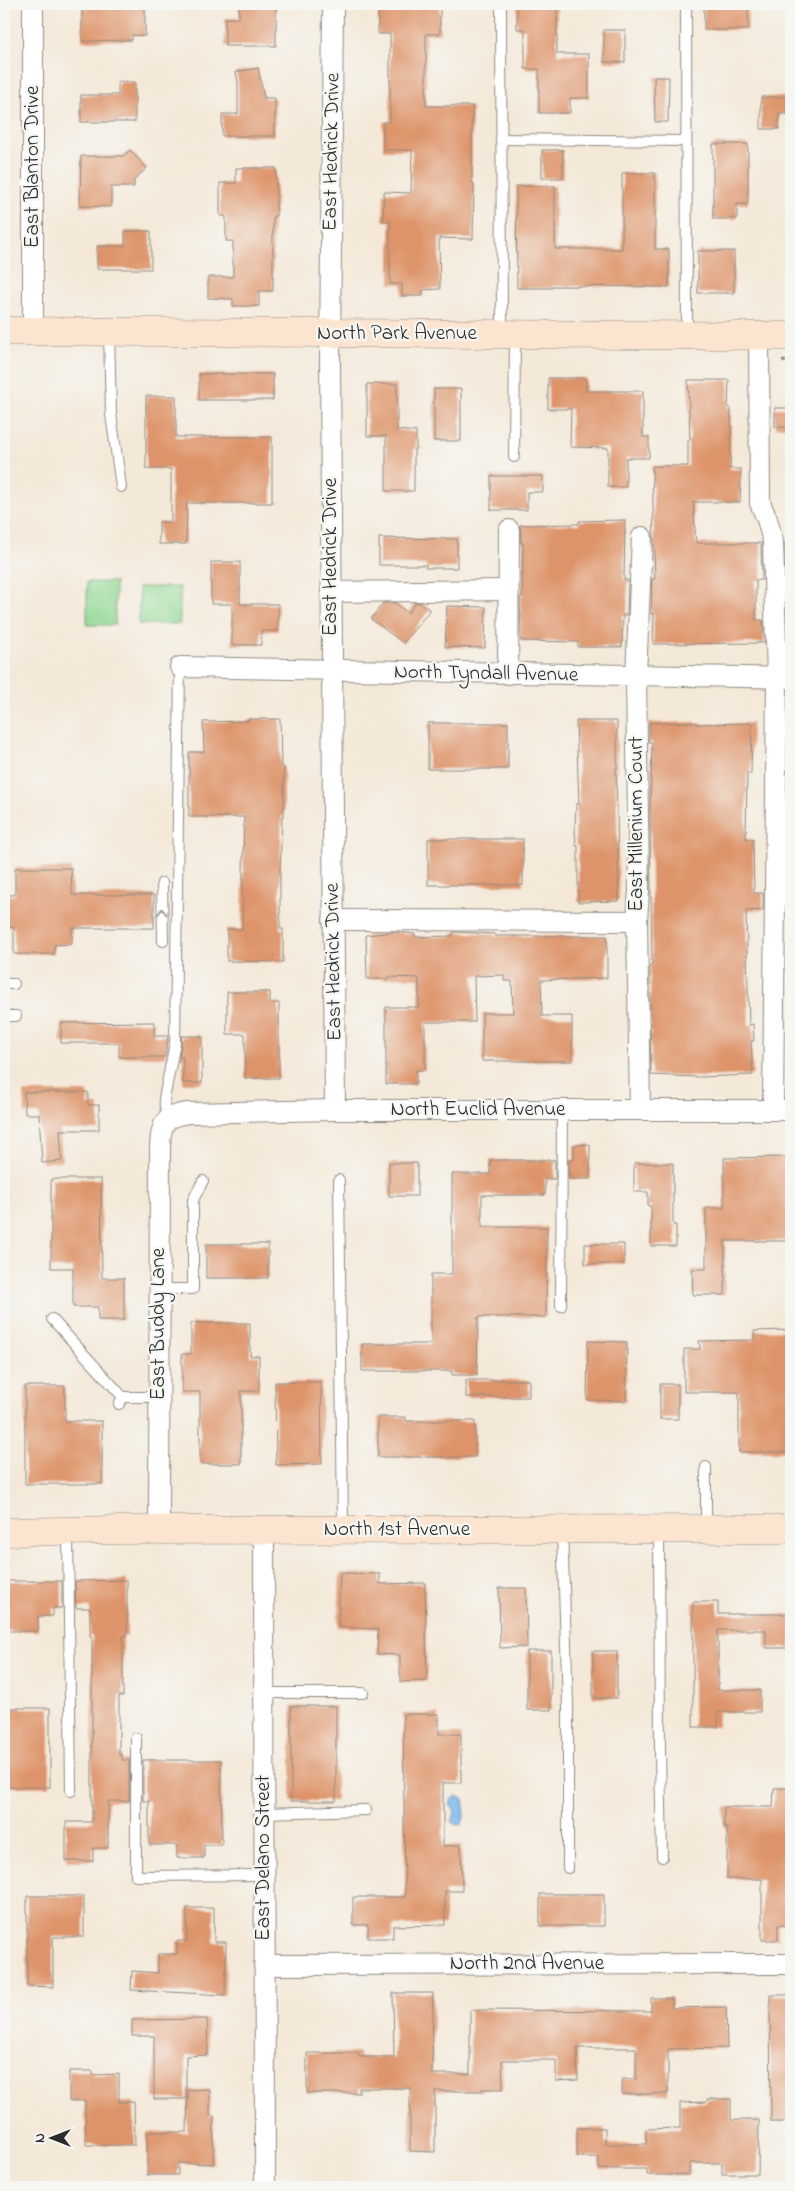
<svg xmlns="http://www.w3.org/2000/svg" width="795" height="2191" font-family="'Indie Flower',sans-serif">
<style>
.built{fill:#f3d4be}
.green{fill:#90d893;stroke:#5e825f}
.water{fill:#77b6eb;stroke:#51708b}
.building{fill:#de946b}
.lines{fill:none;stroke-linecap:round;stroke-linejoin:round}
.lane-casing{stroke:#908a82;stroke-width:12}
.street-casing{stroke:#908a82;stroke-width:22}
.secondary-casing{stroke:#908a82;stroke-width:29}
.path{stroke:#908a82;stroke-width:3;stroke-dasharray:4 4;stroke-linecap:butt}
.lane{stroke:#fff;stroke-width:10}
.street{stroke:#fff;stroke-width:20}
.secondary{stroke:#fce5d0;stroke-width:28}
.oneway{stroke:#a0a0a0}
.labels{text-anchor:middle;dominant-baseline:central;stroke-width:4.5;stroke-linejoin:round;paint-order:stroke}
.street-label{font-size:21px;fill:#2b2b2b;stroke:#f6f6f2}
</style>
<rect width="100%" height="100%" fill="#f6f6f2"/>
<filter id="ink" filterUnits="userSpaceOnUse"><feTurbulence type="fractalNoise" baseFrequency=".02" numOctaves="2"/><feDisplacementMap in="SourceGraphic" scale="10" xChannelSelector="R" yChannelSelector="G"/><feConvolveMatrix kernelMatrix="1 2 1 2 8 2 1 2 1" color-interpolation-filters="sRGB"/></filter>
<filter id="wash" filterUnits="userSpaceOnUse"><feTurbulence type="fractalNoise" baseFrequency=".0096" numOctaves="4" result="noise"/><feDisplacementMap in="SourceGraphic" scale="20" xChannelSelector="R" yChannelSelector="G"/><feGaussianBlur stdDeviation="1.12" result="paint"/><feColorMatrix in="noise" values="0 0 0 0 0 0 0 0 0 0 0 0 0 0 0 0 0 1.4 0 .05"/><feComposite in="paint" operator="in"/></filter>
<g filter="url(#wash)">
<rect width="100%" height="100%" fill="#f4e9d9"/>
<polygon class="built" points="4,1281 6,1281 7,1461 4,1461"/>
<g class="green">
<rect x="87" y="582" width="28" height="43"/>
<rect x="139" y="587" width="41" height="37"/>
</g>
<polygon class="water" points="456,1796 463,1798 465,1814 462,1824 457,1825 452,1822 455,1812 450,1804 451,1800"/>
<g id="blocks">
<g class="building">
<polygon points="125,4 145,4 145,36 132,35 132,40 82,41 82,8 125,7"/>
<polygon points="239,4 276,4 276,46 225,46 225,18 239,18"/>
<polygon points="378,4 440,4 440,34 426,34 426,106 472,106 472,183 474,183 473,239 439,238 440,289 423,290 423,296 402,296 402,284 390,284 390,221 383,221 384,192 411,193 412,150 383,150 383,122 390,122 390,34 378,34"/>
<polygon points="517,4 557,4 557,54 589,54 589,98 570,98 570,113 539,113 539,69 525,69 525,29 517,29"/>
<rect x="704" y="4" width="44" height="26"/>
<rect x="604" y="30" width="21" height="32"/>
<polygon points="258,68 264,98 275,98 275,136 222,136 222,114 238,114 238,82 236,72"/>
<polygon points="654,77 669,77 668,122 655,122"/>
<polygon points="118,82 135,82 135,122 81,122 81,95 118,95"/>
<polygon points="761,97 791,97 791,114 779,114 779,129 761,129"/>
<polygon points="713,144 748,144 748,204 737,204 737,219 713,219"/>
<polygon points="130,150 147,168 134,180 134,187 111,187 111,207 80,206 81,156 123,156"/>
<rect x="542" y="150" width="21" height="28"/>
<polygon points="236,168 276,168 276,216 273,216 273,291 259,291 259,306 233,306 233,299 208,298 208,277 233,277 233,241 226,241 226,216 220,216 220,183 236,183"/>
<polygon points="622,173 655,173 655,249 669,249 669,287 552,286 552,288 517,288 516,186 555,186 555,249 622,249"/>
<polygon points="125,231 151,231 151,269 97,269 97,246 125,246"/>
<rect x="698" y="251" width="36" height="42"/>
<rect x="199" y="374" width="74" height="26"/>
<polygon points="548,378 586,378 586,391 643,391 643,437 649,437 649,458 626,458 626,487 608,487 608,448 570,447 571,409 548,409"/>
<polygon points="688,380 729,380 728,408 731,408 731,431 730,469 741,469 740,502 693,502 696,543 761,543 762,580 756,580 756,620 763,620 764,643 653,644 654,614 651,614 652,579 655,579 652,466 688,466 688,440 690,440"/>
<polygon points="367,384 397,384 397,430 416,432 416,449 414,449 414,491 386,491 386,436 367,436"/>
<rect x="434" y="389" width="27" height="52"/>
<polygon points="146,396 176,396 176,437 272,437 272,503 187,503 186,544 159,544 159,522 171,522 171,469 146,469"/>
<rect x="775" y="408" width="16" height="19"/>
<polygon points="491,476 543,476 543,492 527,492 527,510 491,510"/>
<polygon points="625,520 624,580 628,580 627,615 623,615 622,647 578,647 578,642 521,641 520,597 522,597 523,543 521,543 520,525 579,524 579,521"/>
<polygon points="379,538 457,539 457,568 426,568 426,565 379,565"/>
<polygon points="785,543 791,543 791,579 786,579"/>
<polygon points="211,562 240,562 240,604 278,604 278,631 261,631 261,645 232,645 232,604 211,604"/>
<polygon points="383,603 395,603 408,613 415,603 421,603 430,610 403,643 371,619"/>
<polygon points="447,606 486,607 485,648 445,647"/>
<polygon points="248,719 280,719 281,767 284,767 284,816 282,816 280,870 280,929 283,929 283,962 227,961 227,929 242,929 244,817 189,817 189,752 204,752 203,722 248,721"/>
<polygon points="576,721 617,721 617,768 616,768 619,901 578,902 578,846 576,846 575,829 576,804 579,804"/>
<polygon points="696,722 696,724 752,723 751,774 747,774 746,839 753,839 754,893 763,893 763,910 746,911 749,1025 753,1024 754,1041 751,1041 753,1075 698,1077 651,1075 650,966 652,966 650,810 652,742 649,742 649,723"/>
<rect x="428" y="723" width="80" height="46"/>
<rect x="428" y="839" width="95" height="46"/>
<polygon points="15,868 71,868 72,895 154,895 154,928 72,928 72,944 54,945 54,954 14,954 14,927 4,927 4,905 7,905 7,895 15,895"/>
<polygon points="394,932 415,934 415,937 453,936 453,932 495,934 495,936 607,936 607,978 541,980 542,1016 572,1016 572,1061 482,1061 482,1013 513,1013 512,981 504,981 504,975 474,976 475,1022 425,1022 425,1070 416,1070 416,1084 386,1084 386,1007 419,1007 419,978 388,977 389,979 367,979 366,935"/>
<polygon points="227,992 270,992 270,1003 279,1003 279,1078 245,1078 245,1034 227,1034"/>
<polygon points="154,1022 154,1036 168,1036 165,1057 119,1057 119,1043 61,1043 61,1023"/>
<polygon points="182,1036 202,1036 202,1083 183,1083 183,1057 179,1057"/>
<polygon points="24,1092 88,1092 88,1105 99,1105 99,1130 60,1130 62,1161 42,1163 39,1114 25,1114"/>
<polygon points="590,1144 590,1179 569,1179 569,1160 574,1160 574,1145"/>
<polygon points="791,1157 791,1241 725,1241 725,1295 693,1295 692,1269 706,1269 706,1208 724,1208 724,1158"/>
<polygon points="490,1160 555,1160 555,1179 545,1179 545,1195 482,1195 482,1227 547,1227 546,1317 478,1317 477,1375 452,1375 452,1371 362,1371 362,1344 431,1344 431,1274 452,1274 452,1174 490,1174"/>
<rect x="389" y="1163" width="28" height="33"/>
<polygon points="634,1163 673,1163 673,1225 676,1225 676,1246 651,1246 651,1206 648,1206 648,1192 634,1192"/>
<polygon points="51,1179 101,1179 102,1278 124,1278 124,1320 98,1320 98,1307 73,1307 73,1268 51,1268"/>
<rect x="206" y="1244" width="62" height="34"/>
<rect x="585" y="1244" width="39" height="20"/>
<polygon points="191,1323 250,1323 250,1356 259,1356 259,1391 241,1391 241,1464 200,1464 200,1392 182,1392 182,1354 191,1354"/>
<polygon points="791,1330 791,1452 739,1452 739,1392 684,1392 684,1349 700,1349 699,1341 754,1340 754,1331"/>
<polygon points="588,1341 627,1342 626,1401 587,1400"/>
<rect x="466" y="1380" width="63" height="17"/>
<polygon points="275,1382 321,1382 322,1464 276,1465"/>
<rect x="660" y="1384" width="18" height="35"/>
<polygon points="25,1386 65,1386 65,1421 102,1421 102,1484 25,1484"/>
<polygon points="378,1417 406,1417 406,1421 475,1421 475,1457 378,1457"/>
<polygon points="340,1573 380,1574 380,1584 425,1583 427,1681 400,1682 400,1655 377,1654 378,1629 338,1627"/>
<polygon points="127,1580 127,1636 123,1636 123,1696 119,1696 119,1755 122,1755 122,1760 129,1760 129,1801 108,1801 108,1848 93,1848 93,1861 66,1861 66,1822 92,1822 92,1636 90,1636 90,1608 76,1608 75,1581"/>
<polygon points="4,1581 62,1581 62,1608 53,1608 53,1616 38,1616 38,1631 4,1631"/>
<polygon points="499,1588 526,1588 527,1647 500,1648"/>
<polygon points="693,1602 718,1602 718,1614 791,1614 791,1648 766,1648 766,1630 718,1630 718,1690 760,1690 760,1712 718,1712 718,1727 693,1727"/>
<rect x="527" y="1651" width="24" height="59"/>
<rect x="593" y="1651" width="24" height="47"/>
<rect x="291" y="1706" width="45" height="95"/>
<rect x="4" y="1708" width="46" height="79"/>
<polygon points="403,1714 439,1714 439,1734 461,1734 461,1783 443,1783 443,1846 461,1845 462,1891 445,1891 445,1925 393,1926 393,1938 368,1938 368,1925 353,1925 353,1897 405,1897"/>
<polygon points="143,1760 221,1760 222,1845 204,1845 204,1858 177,1858 177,1845 149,1845 149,1801 143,1801"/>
<polygon points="774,1788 791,1788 791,1925 778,1925 778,1940 762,1940 762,1879 727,1879 727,1827 724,1827 724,1807 773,1807"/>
<rect x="540" y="1894" width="64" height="32"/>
<polygon points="27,1896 84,1896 84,1937 53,1937 53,1987 27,1986"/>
<polygon points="187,1908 214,1908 214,1942 226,1942 225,1995 131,1990 132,1971 158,1973 158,1954 177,1954 177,1941 187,1941"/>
<polygon points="393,1993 433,1993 432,2074 470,2074 470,2010 651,2011 651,1998 672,1998 672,2008 726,2007 727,2048 668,2049 668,2094 622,2094 622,2079 636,2079 636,2048 577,2048 578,2080 556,2081 556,2060 502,2060 503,2089 482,2089 482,2091 435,2091 435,2152 410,2151 410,2088 359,2088 359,2093 307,2093 307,2053 359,2053 359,2057 394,2057"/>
<polygon points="770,1995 791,1995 790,2122 771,2122"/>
<polygon points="207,2019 208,2055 186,2056 186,2099 154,2099 154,2036 132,2036 132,2020"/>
<polygon points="69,2071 93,2071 93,2075 119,2074 119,2102 134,2102 135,2145 86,2145 85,2101 69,2101"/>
<polygon points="210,2089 210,2116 214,2116 213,2164 178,2163 178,2175 147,2175 147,2132 187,2132 188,2090"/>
<polygon points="707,2099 731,2099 731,2120 759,2120 758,2174 722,2174 722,2163 689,2163 689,2175 647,2175 647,2169 599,2169 599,2157 577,2157 577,2128 605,2128 605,2144 646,2144 646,2129 680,2128 680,2103 707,2102"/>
</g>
</g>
</g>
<g filter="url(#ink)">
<use href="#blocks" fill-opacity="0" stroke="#908a82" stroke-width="1"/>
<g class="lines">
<g class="lane-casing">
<g id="lane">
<polyline points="501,4 502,333"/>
<polyline points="686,4 687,334"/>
<polyline points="501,139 686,141"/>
<polyline points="109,333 111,414 121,487"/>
<polyline points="514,457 515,336"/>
<polyline points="162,883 163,941"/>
<polyline points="4,984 14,984"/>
<polyline points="4,1016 16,1016"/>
<polyline points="167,1120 164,1099 175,1043 180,667"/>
<polyline points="339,1180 343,1529"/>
<polyline points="159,1289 193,1289 193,1200 203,1181"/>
<polyline points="561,1306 562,1110"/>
<polyline points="52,1319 123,1397"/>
<polyline points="119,1404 123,1397 159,1397"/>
<polyline points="706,1528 706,1467"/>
<polyline points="562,1530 568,1704 568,1868"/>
<polyline points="659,1530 660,1752 662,1857"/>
<polyline points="68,1532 71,1791"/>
<polyline points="264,1693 363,1693"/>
<polyline points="136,1738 136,1876 264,1875"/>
<polyline points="264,1813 366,1810"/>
</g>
</g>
<g class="street-casing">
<g id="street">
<polyline points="33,4 33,331"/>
<polyline points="333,4 330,361 335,1110"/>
<polyline points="759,336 760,503 767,519 773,541 777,678 773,1110"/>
<polyline points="331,592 508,590"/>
<polyline points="180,667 791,678"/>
<polyline points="508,674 509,530"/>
<polyline points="333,920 637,921"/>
<polyline points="640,1110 637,921 639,891 636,676 642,537"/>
<path d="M159 1530 160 1146C161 1123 165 1116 188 1113L335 1110H791"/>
<polyline points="264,1530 265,2187"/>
<polyline points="264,1965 791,1964"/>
</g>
</g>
<g class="secondary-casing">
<g id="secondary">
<polyline points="4,331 791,336"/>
<polyline points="4,1532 120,1530 791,1529"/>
</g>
</g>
<polyline class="path" points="782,361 791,362"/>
<use href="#lane" class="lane"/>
<use href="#street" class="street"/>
<use href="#secondary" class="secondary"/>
</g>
<defs><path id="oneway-chevron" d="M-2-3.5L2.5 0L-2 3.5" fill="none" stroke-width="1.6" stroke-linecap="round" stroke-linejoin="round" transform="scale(1.25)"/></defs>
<use class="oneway" href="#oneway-chevron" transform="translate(162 912) rotate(-91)"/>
</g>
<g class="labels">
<g class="street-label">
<text transform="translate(332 152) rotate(-89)">East Hedrick Drive</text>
<text transform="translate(33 167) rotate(-90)">East Blanton Drive</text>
<text x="397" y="334">North Park Avenue</text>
<text transform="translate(331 557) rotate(-90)">East Hedrick Drive</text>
<text transform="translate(486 674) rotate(1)">North Tyndall Avenue</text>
<text transform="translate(637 824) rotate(-90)">East Millenium Court</text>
<text transform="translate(334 962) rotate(-91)">East Hedrick Drive</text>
<text x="478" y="1110">North Euclid Avenue</text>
<text transform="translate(159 1324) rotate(-90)">East Buddy Lane</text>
<text x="397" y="1530">North 1st Avenue</text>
<text transform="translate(264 1858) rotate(-90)">East Delano Street</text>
<text x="527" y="1964">North 2nd Avenue</text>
</g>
</g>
<rect width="795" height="2191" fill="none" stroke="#f6f6f2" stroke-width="20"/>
<g transform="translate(52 2138) rotate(270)" stroke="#f6f6f2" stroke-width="4" paint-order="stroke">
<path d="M0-4L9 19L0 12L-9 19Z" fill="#2b2b2b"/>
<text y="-8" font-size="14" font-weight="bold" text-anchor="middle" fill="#2b2b2b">N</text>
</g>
</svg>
